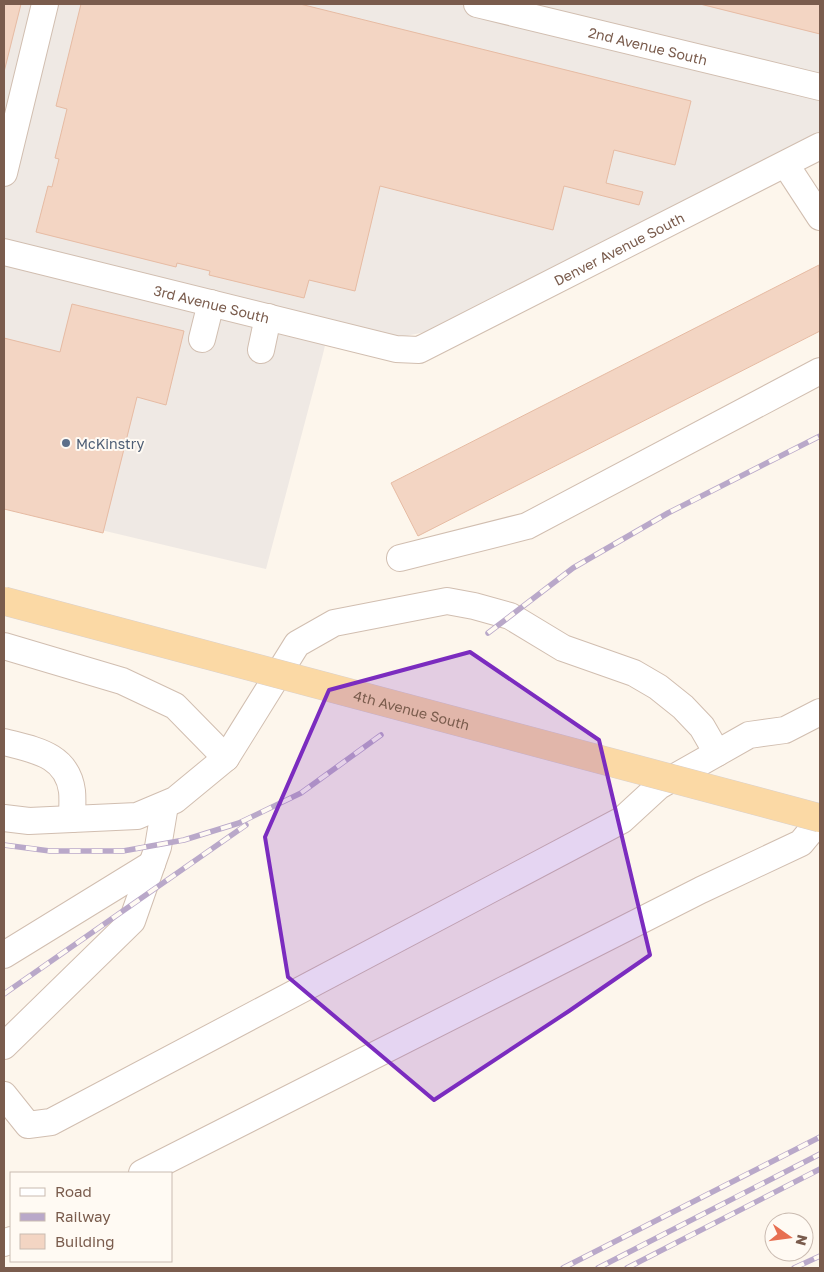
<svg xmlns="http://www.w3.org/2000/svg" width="824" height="1272" font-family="'Golos Text',sans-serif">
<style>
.industrial{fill:#efe9e4}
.building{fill:#f3d5c3;stroke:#e6bba3}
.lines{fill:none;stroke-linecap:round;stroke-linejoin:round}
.minor-casing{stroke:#d1beb0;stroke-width:28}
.minor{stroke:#fff;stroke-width:26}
.rail-casing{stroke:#b9a8c9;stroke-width:5.5}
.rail{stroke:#fffaf3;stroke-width:4;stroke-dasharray:11;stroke-linecap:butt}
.major-bridge-casing{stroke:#dad1cd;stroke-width:29;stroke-linecap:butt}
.major-bridge{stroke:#fbd9a5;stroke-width:28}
.marked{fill:#7b2cbf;fill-opacity:0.2;stroke:#7b2cbf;stroke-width:4;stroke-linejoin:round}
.service-dot{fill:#5c6f8a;stroke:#fffaf3;stroke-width:2}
.labels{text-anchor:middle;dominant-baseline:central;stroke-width:4;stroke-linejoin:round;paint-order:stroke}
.street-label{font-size:14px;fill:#7a5c4d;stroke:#fffaf3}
.service-label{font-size:14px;fill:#4e5e75;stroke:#fffaf3;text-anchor:start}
</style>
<rect width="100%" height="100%" fill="#fdf6ec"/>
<polygon class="industrial" points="4,4 820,4 820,138 436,330 400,337 331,319 323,354 266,569 4,507"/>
<g class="building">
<polygon points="4,4 21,4 4,72"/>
<polygon points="81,4 300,4 691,101 675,165 614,150 606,183 643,192 639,205 564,186 553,230 380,186 355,291 309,280 304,298 209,275 210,271 177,263 176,267 36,232 48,186 52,187 59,159 55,158 67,109 56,106"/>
<polygon points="700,4 820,4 820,34"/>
<polygon points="819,265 820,331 418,536 391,483"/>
<polygon points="72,304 184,331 166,405 137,397 103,533 4,509 4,338 60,352"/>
</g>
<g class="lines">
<g class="minor-casing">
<g id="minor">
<path id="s1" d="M477 4 820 87"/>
<polyline points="786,165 820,217"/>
<polyline points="4,173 45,4"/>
<path id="s2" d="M4 252 396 349 419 350 820 146"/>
<polyline points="202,339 211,303"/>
<polyline points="261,350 268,317"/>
<polyline points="400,558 527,526 820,371"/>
<polyline points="4,646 122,681 175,706 226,758"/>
<path d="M4 742C34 750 67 754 72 791 73 800 72 810 72 819"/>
<polyline points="4,818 29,821 137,816 175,800 226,758 297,644 334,623 447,601 474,606 510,616 563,648 634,673 658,687 683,707 702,727 717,753"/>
<polyline points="4,955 152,864"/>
<polyline points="4,1046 132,921 158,847 165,805"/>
<polyline points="4,1095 28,1125 51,1122 622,820 659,786 749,735 785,730 820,712"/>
<polyline points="142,1173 701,890 801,843 820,820"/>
<polyline points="4,1243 11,1240"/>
</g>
</g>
<use href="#minor" class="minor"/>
<g class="rail-casing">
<g id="rail">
<polyline points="488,633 573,568 668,513 820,436"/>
<polyline points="4,845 50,851 123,851 184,840 239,823 301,793 381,735"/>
<polyline points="4,994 246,825"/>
<polyline points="563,1268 820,1137"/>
<polyline points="598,1268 820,1154"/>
<polyline points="627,1268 820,1169"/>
<polyline points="794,1268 820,1256"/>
</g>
</g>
<use href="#rail" class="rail"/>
<g class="major-bridge-casing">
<g id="major-bridge">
<path id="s3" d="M4 601 820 818"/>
</g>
</g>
<use href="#major-bridge" class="major-bridge"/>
</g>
<path class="marked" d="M470 652 599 740 650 955 569 1011 434 1100 288 977 265 837 329 690Z"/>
<circle class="service-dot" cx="66" cy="443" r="5"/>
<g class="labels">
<g class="street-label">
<text stroke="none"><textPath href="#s1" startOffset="176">2nd Avenue South</textPath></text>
<text stroke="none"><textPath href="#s2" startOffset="651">Denver Avenue South</textPath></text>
<text stroke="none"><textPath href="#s2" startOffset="214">3rd Avenue South</textPath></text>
<text stroke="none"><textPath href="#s3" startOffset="422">4th Avenue South</textPath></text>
</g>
<g class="service-label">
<text x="76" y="443">McKinstry</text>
</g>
</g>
<rect width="824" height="1272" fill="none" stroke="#7a5c4d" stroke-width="10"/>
<rect x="10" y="1172" width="162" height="90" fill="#fffaf3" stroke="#cabbb1"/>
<rect x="20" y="1188" width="25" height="8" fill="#ffffff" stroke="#cabbb1"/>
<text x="55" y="1197" font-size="15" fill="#7a5c4d">Road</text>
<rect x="20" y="1213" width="25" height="8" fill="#b9a8c9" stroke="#cabbb1"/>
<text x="55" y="1222" font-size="15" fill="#7a5c4d">Railway</text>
<rect x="20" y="1234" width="25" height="15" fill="#f3d5c3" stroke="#cabbb1"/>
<text x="55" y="1247" font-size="15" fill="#7a5c4d">Building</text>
<g transform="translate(789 1237) rotate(104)"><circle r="24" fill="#fffaf3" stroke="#cabbb1"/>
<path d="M0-4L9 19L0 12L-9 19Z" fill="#e76f51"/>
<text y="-8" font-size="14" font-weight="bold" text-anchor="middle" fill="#7a5c4d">N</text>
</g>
</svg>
